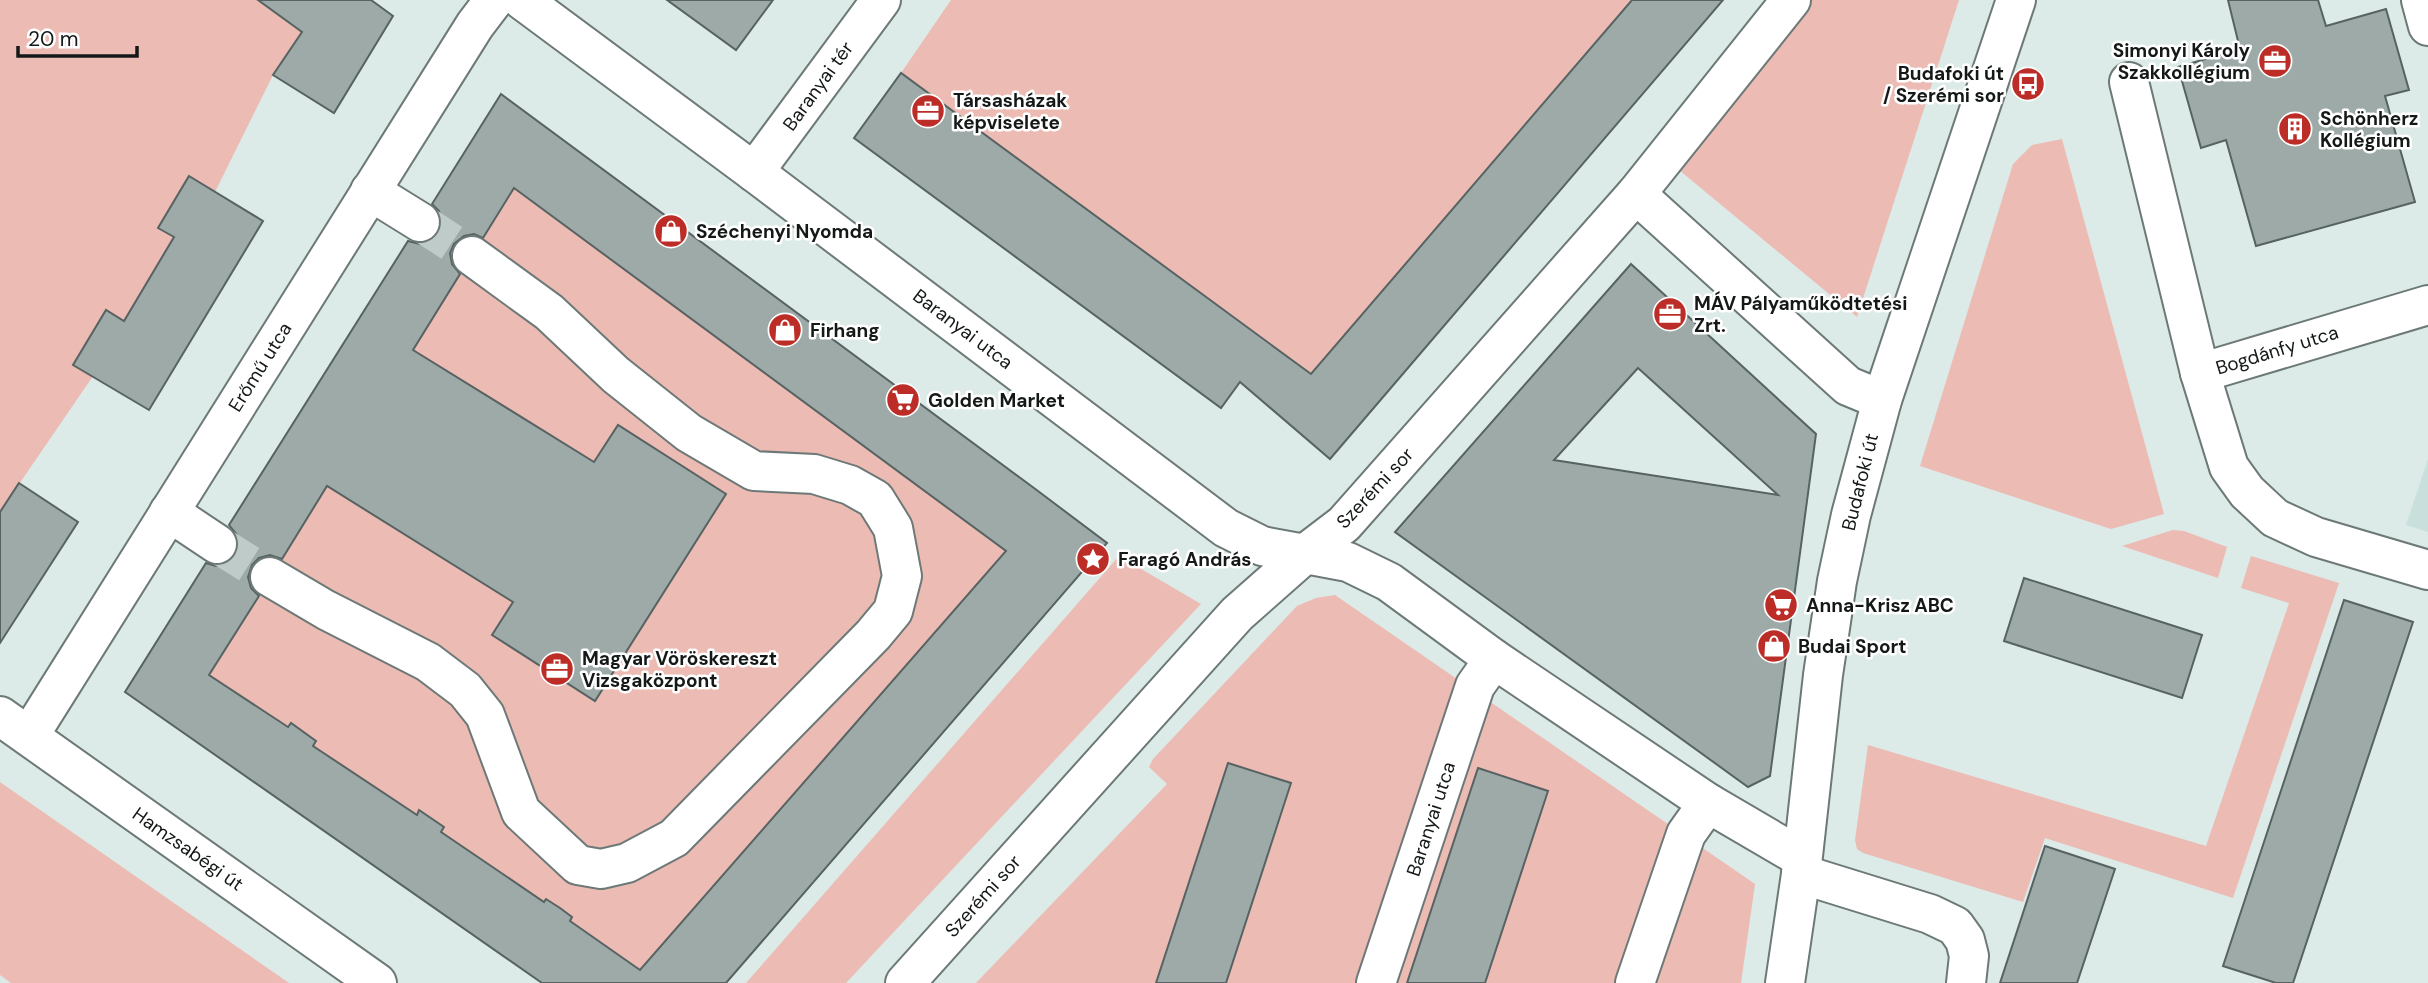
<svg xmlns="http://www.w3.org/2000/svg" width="2428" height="983" font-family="'DM Sans',sans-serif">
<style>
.built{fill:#c8dfdc}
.green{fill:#ecbbb4}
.building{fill:#9daaa8;stroke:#576362;stroke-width:2;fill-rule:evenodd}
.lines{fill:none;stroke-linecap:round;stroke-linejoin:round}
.minor-tunnel{stroke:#becbc9;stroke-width:38;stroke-dasharray:38 19;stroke-linecap:butt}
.minor-casing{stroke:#6c7977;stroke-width:42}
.minor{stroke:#fff;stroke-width:38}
.labels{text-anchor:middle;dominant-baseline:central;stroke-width:5;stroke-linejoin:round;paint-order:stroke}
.poi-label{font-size:19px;font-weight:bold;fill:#141918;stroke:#fff;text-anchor:start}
.street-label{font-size:19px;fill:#141918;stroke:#fff}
</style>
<rect width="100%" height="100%" fill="#dceae8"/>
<polygon class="built" points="2428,459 2428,532 2406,525"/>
<g class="green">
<polygon points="0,0 258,0 302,32 273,75 215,192 159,228 174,237 124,321 106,311 93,376 0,512"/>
<polygon points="951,0 1631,0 1298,389 1268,342 901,73"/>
<polygon points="1812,0 1959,0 1857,317 1679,170"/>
<polygon points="2062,139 2164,514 2111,529 1920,466 2013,164 2032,145"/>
<polygon points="514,188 1006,551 640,970 570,921 572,917 547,899 544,902 441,832 444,827 419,811 417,815 313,746 316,741 292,723 288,727 209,675 327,486 513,602 595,700 726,494 618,425 594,462 413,350"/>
<polygon points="2173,530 2184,531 2227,547 2218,578 2122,546"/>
<polygon points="1119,556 1201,604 846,983 746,983"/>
<polygon points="2251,556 2339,583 2233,898 2045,838 2023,902 1863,853 1857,849 1855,840 1868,745 2206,846 2289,603 2241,588"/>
<polygon points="1335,595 1755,884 1741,983 976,983 1167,784 1149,767 1153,759 1297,606 1316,598"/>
<polygon points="0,782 289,983 11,983 0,975"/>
</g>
<g class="building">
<polygon points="258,0 371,0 393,16 334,113 273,75 302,32"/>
<polygon points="667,0 773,0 736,50"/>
<polygon points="1632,0 1723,0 1330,459 1240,382 1221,408 854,138 901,73 1311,374"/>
<polygon points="2228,0 2318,0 2326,26 2386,9 2409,90 2385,96 2415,202 2256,246 2226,140 2201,148 2178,67 2240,49"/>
<path d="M501 94 1034 488 1107 543 726 983H542L125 692 206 563 216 566 226 564 235 556 239 546 237 535 229 525 408 241 420 244 430 242 438 234 442 222 439 211 432 204ZM514 188 1006 551 640 970 570 921 572 917 560 908 546 899 544 902 441 832 444 827 419 810 417 815 313 746 316 741 291 723 288 727 209 675 259 596 251 588 248 577 252 565 259 558 270 555 282 559 327 486 513 602 492 635 595 701 726 494 618 425 594 462 413 350 460 274 452 264 450 253 454 244 464 236 474 234 483 238Z"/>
<polygon points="189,176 263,221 149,410 73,365 106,310 124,321 174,237 158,228"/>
<path d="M1631 264 1816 434 1770 776 1748 787 1395 532ZM1638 368 1778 495 1554 460Z"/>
<polygon points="19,483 78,522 0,643 0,512"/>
<polygon points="2024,578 2202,635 2182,698 2004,641"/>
<polygon points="2344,600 2413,622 2293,983 2276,983 2223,966"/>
<polygon points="1228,763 1291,783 1226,983 1156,983"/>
<polygon points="1478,768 1548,791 1485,983 1407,983"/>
<polygon points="2045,846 2115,869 2077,983 2000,983"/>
</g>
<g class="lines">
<g class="minor-tunnel">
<polyline points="420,222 472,256"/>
<polyline points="217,544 270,577"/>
</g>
<g class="minor-casing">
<g id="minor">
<polyline points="522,0 754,172 1226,528 1262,546 1348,562 1389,582 1494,659 1708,803 1802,858"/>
<polyline points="2421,0 2428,26"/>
<polyline points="2129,82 2200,373 2229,467 2247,492 2275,518 2316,537 2428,570"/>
<polyline points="754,172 881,0"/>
<polyline points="370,191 420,222"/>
<polyline points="1636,194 1848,386 1882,400"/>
<polyline points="2200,373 2428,305"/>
<polyline points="169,512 217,544"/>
<polyline points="270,577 326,610 428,662 465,690 485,715 521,812 578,865 601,869 627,863 674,838 873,635 893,611 902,576 893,528 875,499 850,485 814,474 754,471 689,433 616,375 549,312 472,256"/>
<polyline points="0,716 377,983"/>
<polyline points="29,736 475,25 494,0"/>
<polyline points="1801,874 1930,914 1955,926 1965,940 1969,956 1966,983"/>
<polyline points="905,983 1237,614 1306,553 1344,524 1636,194 1791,0"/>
<polyline points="1376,983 1475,686 1494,659"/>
<polyline points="1635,983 1686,834 1708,803"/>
<polyline points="1785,983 1801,874 1823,675 1837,581 1851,515 1882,400 2016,0"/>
</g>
</g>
<use href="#minor" class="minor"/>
</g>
<defs>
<g id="office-disc" transform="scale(1.75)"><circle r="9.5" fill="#bc2d28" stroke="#fff"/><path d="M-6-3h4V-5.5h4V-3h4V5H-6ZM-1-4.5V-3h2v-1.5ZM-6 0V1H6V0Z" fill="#fff"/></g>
<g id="bus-disc" transform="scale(1.75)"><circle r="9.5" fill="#bc2d28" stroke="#fff"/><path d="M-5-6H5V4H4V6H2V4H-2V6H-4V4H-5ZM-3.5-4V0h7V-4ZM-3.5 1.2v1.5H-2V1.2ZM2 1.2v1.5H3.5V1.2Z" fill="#fff"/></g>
<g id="building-disc" transform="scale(1.75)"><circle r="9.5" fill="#bc2d28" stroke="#fff"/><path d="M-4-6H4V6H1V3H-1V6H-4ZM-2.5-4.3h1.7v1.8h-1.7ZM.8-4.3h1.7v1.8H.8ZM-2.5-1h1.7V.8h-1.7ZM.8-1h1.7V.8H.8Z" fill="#fff"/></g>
<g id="shop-disc" transform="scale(1.75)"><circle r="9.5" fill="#bc2d28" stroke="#fff"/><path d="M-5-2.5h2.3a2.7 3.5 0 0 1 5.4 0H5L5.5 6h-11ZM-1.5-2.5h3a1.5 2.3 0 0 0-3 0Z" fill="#fff"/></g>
<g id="supermarket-disc" transform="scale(1.75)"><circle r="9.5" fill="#bc2d28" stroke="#fff"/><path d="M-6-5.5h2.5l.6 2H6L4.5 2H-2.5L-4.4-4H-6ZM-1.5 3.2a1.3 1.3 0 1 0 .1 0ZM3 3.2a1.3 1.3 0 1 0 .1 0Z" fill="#fff"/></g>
<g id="sight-disc" transform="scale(1.75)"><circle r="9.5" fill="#bc2d28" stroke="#fff"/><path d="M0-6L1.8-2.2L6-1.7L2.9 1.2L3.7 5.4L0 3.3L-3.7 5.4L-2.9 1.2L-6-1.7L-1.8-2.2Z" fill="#fff"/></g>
</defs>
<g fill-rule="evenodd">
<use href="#office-disc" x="2275" y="61"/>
<use href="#bus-disc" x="2028" y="84"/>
<use href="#office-disc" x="928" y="111"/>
<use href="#building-disc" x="2295" y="129"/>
<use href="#shop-disc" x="671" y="231"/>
<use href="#office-disc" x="1670" y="314"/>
<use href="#shop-disc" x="785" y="330"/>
<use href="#supermarket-disc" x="903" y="400"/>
<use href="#sight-disc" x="1093" y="559"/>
<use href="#supermarket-disc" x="1781" y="605"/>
<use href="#shop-disc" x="1774" y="646"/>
<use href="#office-disc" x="557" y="669"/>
</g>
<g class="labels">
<g class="poi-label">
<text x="2250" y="50" text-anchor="end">Simonyi Károly<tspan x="2250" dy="22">Szakkollégium</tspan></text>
<text x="2004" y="73" text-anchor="end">Budafoki út<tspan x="2004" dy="22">/ Szerémi sor</tspan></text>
<text x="953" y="100">Társasházak<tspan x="953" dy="22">képviselete</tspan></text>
<text x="2320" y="118">Schönherz<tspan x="2320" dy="22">Kollégium</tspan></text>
<text x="696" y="231">Széchenyi Nyomda</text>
<text x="1694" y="303">MÁV Pályaműködtetési<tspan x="1694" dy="22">Zrt.</tspan></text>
<text x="810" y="330">Firhang</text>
<text x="928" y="400">Golden Market</text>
<text x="1118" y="559">Faragó András</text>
<text x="1806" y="605">Anna-Krisz ABC</text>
<text x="1798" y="646">Budai Sport</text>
<text x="582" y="658">Magyar Vöröskereszt<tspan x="582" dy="22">Vizsgaközpont</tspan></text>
</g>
<g class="street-label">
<text transform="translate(818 86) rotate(-54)">Baranyai tér</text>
<text transform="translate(963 329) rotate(37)">Baranyai utca</text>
<text transform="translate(2277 350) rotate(-17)">Bogdánfy utca</text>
<text transform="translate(260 367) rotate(-58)">Erőmű utca</text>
<text transform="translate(1860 482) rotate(-76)">Budafoki út</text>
<text transform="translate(1375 488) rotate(-47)">Szerémi sor</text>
<text transform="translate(1431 819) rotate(-72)">Baranyai utca</text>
<text transform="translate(188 849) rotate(35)">Hamzsabégi út</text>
<text transform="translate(983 896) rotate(-48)">Szerémi sor</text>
</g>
</g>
<path d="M18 46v10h119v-10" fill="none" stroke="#141918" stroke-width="3.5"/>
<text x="28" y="46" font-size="21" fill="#141918" stroke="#ffffff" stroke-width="5" paint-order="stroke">20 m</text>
</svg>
